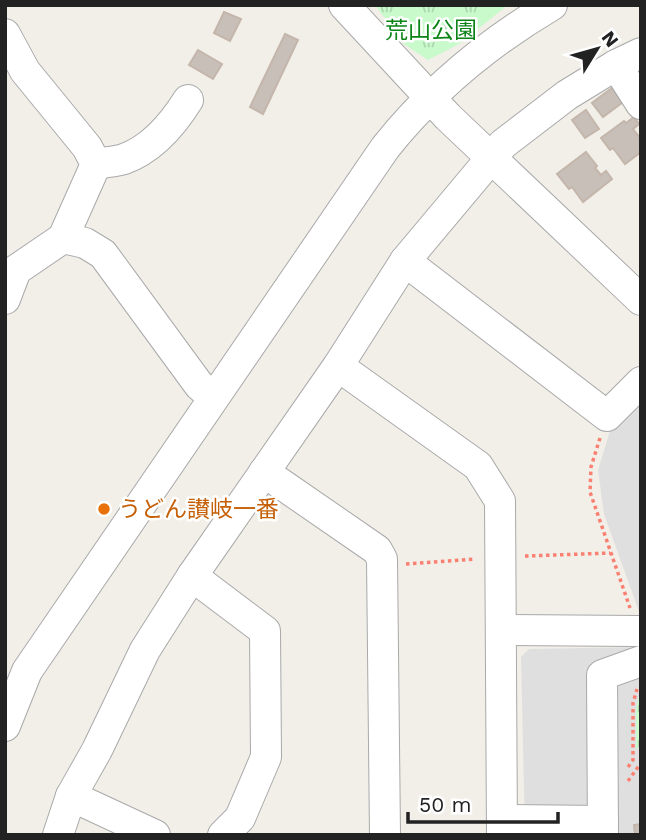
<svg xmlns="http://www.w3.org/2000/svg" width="646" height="840" font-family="'Work Sans','Noto Sans JP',sans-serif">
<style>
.residential{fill:#e0dfdf}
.park{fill:url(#park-tufts)}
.building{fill:#c7bfb8;stroke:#c4b6ab;stroke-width:2}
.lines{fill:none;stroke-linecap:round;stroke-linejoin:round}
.minor-casing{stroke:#a9a9a9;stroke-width:32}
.path{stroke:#fa8072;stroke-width:3.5;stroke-dasharray:3.5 3.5;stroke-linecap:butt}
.minor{stroke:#fff;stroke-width:30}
.food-dot{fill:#e8710a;stroke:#fff;stroke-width:2.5}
.labels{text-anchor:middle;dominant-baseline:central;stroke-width:5;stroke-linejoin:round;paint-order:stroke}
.park-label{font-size:23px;fill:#0c8416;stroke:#fff}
.food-label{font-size:23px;fill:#c56008;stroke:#fff;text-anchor:start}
</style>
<defs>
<pattern id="park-tufts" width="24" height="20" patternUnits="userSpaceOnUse" patternTransform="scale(1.75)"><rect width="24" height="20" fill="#c8facc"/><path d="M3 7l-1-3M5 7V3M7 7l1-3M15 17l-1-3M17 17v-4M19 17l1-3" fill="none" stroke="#acd6af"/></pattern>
</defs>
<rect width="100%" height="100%" fill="#f2efe9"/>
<g class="residential">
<polygon points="641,397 641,617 604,514 598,470 610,431"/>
<polygon points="641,647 641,835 525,835 521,657 529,649"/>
</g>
<g class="park">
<polygon points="375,5 508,5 459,44 428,60 404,44"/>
<polygon points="641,687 641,744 636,750 636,709"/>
</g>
<g class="building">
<polygon points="224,12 241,19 230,41 214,33"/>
<polygon points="285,34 298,40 263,114 250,107"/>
<polygon points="198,50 222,64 213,79 189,65"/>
<polygon points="612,88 623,102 603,117 592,103"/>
<polygon points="586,110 599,129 585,138 572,120"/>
<polygon points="634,117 639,124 633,129 641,139 641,152 625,164 613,148 610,150 601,138 624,121 626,123"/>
<polygon points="586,152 597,166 595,168 601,175 606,171 612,179 583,202 572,187 569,189 557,174"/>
<polygon points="641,824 641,835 635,835 634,825"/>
</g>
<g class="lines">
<g class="minor-casing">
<g id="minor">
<polyline points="344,5 448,117 641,300"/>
<polyline points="5,34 25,71 87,147 96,164 63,238 16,270 5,299"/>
<polyline points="616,65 641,104"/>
<path d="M96 164C105 162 115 162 124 159 152 149 173 124 188 100"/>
<polyline points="63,238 85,243 103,254 199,385 213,397"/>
<polyline points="405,261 607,416 641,382"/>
<polyline points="338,366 478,466 500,501 502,835"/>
<polyline points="264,472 377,550 382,559 385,835"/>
<polyline points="192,576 265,631 266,757 240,818 223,835"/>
<polyline points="501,630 639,631"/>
<path d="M5 726 27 671 385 148C432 89 488 43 552 5"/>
<polyline points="71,796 155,835"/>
<polyline points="502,820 603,821"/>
<polyline points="58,835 71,796 97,750 145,650 192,576 338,366 405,261 503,144 567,95 616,65 641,53"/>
<polyline points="603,835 602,675 641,661"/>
</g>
</g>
<g class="path">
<polyline points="600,438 591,467 590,492 630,608"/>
<polyline points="525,556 610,553"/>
<polyline points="406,564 475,559"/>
<polyline points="628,767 633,760 633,703 637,689"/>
<polyline points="628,781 641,763"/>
</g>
<use href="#minor" class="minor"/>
</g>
<circle class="food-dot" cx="104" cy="509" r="7"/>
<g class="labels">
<g class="park-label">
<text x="431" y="30">荒山公園</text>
</g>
<g class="food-label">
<text x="118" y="509">うどん讃岐一番</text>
</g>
</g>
<rect width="646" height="840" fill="none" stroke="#222222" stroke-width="14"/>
<g transform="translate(597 49) rotate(53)" stroke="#ffffff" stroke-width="5" paint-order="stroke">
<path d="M0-5L12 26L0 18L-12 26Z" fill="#222222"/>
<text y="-10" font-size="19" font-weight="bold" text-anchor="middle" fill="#222222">N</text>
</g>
<path d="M408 812v10h150v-10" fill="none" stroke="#222222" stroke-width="3.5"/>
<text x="419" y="812" font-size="21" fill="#222222" stroke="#ffffff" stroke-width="5" paint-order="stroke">50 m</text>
</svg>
